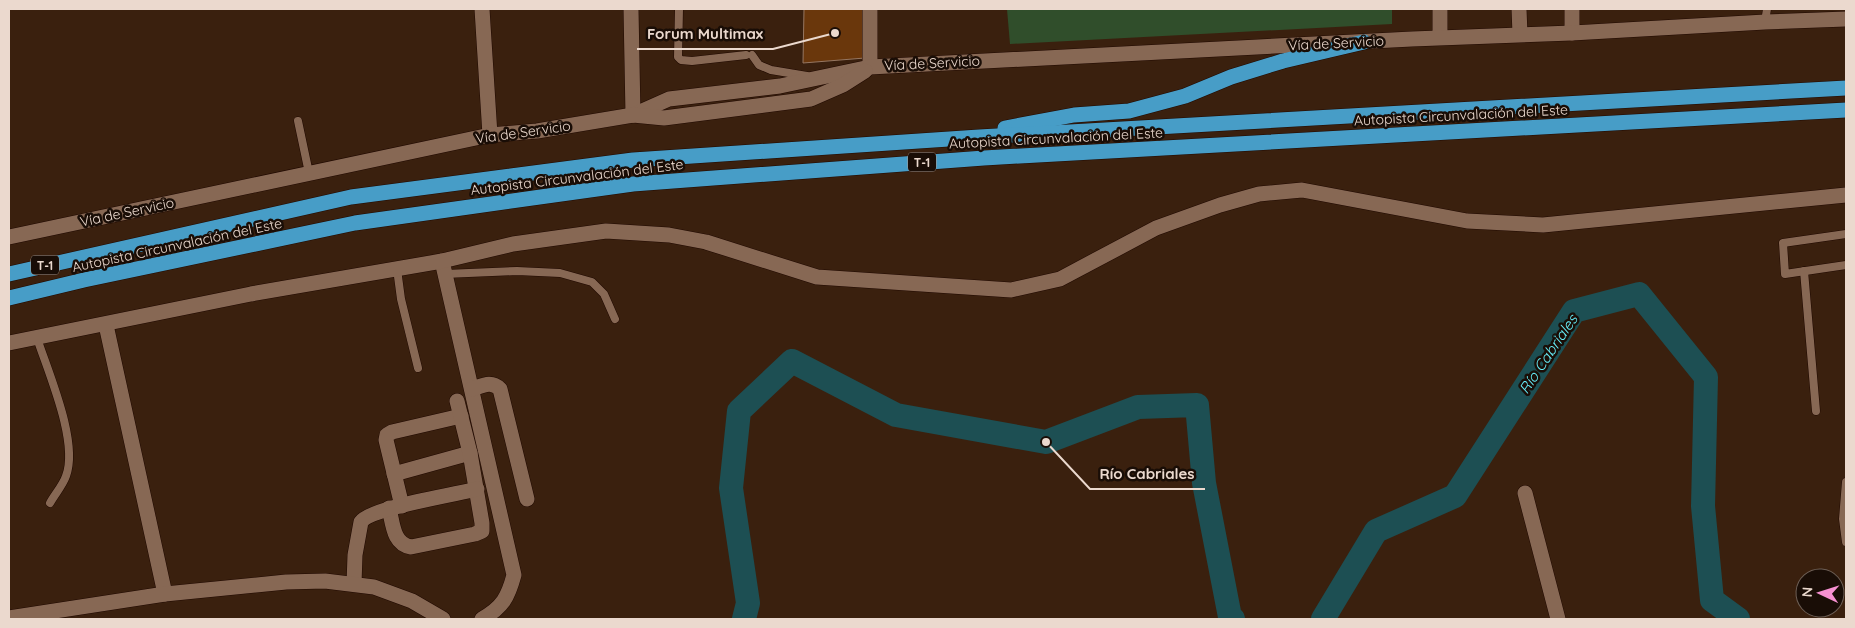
<svg xmlns="http://www.w3.org/2000/svg" width="1855" height="628" font-family="Quicksand,sans-serif">
<style>
.green{fill:#304e2b}
.shadow{fill:#0007}
.lines{fill:none;stroke-linecap:round;stroke-linejoin:round}
.river{stroke:#1d4f53;stroke-width:24}
.building{fill:#6a370c;stroke:#967762}
.lane-casing{stroke:#200900;stroke-width:9}
.street-casing{stroke:#200900;stroke-width:16}
.highway-casing{stroke:#200900;stroke-width:16}
.lane{stroke:#876854;stroke-width:8}
.street{stroke:#876854;stroke-width:15}
.highway{stroke:#479dc7;stroke-width:15}
.labels{text-anchor:middle;dominant-baseline:central;stroke-width:5;stroke-linejoin:round;paint-order:stroke}
.shield{fill:#190d06;stroke:#ac9c92;stroke-width:1}
.shield-label{font-size:12px;font-weight:bold;fill:#ebd9ce}
.street-label{font-size:14px;fill:#ebd9ce;stroke:#190d06}
.water-label{font-size:15px;font-style:italic;fill:#67f0fb;stroke:#190d06}
.leader{fill:none;stroke:#ebd9ce;stroke-width:2}
.callout-dot{fill:#ebd9ce;stroke:#190d06;stroke-width:2}
.callout-label{font-size:15px;text-anchor:middle;font-weight:bold;fill:#ebd9ce;stroke:#190d06;stroke-width:5;stroke-linejoin:round;paint-order:stroke}
</style>
<rect width="100%" height="100%" fill="#3a200e"/>
<polygon class="green" points="1007,9 1392,9 1392,24 1010,44"/>
<polygon class="shadow" points="805,9 872,9 804,61"/>
<g class="lines">
<g class="river">
<polyline points="744,619 748,603 731,488 739,411 792,361 896,415 1046,442 1138,407 1197,405 1204,483 1230,617 1233,619"/>
<polyline points="1323,619 1376,531 1455,496 1574,311 1639,294 1706,377 1703,506 1712,600 1738,619"/>
</g>
</g>
<polygon class="building" points="804,9 868,9 865,58 803,63"/>
<g class="lines">
<g class="lane-casing">
<g id="lane">
<polyline points="679,9 678,57 681,60 692,61 746,55"/>
<polyline points="1765,22 1767,9"/>
<polyline points="752,55 759,65 771,70 807,76"/>
<polyline points="298,121 309,173"/>
<polyline points="1846,234 1783,243 1785,274 1846,265"/>
<polyline points="397,269 401,299 418,368"/>
<polyline points="1804,271 1816,411"/>
<polyline points="445,274 517,271 560,273 592,282 604,294 615,319"/>
<path d="M37 338C48 372 79 442 66 476 63 485 55 494 50 503"/>
<polyline points="1846,482 1843,519 1846,542"/>
</g>
</g>
<g class="street-casing">
<g id="street">
<polyline points="482,9 490,135"/>
<polyline points="631,9 633,115"/>
<polyline points="1519,9 1520,34"/>
<polyline points="1572,33 1572,9"/>
<polyline points="1440,37 1440,9"/>
<polyline points="870,67 870,9"/>
<polyline points="633,115 669,99 780,86 870,67 1412,39 1572,33 1765,22 1846,19"/>
<polyline points="9,237 490,135 537,131 633,115 664,118 811,99 843,85 865,71"/>
<path d="M442 261 514 575C508 597 503 607 482 619"/>
<polyline points="106,325 165,594"/>
<polyline points="9,343 251,294 442,261 513,244 606,231 669,235 706,242 817,277 1011,290 1060,279 1156,228 1220,205 1259,194 1302,190 1467,221 1543,225 1846,195"/>
<path d="M472 389C482 386 491 380 500 389L527 499"/>
<polyline points="394,474 470,453"/>
<polyline points="1525,493 1558,619"/>
<polyline points="402,506 386,440 387,435 392,432 461,416"/>
<path d="M389 508C393 524 393 544 411 547L475 534 482 531V523L470 453 457 401"/>
<path d="M354 584 355 555 361 522C370 508 457 494 477 489"/>
<polyline points="9,618 165,594 286,582 325,581 374,587 412,601 443,619"/>
</g>
</g>
<g class="highway-casing">
<g id="highway">
<polyline points="1005,128 1074,115 1129,111 1185,96 1231,77 1283,61 1364,42"/>
<polyline points="9,274 351,197 633,160 979,137 1846,88"/>
<polyline points="9,298 84,280 355,223 633,184 984,158 1846,110"/>
</g>
</g>
<use href="#lane" class="lane"/>
<use href="#street" class="street"/>
<use href="#highway" class="highway"/>
</g>
<g class="labels">
<g class="shield">
<rect x="908" y="152.5" width="28" height="19" rx="4"/>
<rect x="31" y="255.5" width="28" height="19" rx="4"/>
</g>
<g class="shield-label">
<text x="922" y="162">T-1</text>
<text x="45" y="265">T-1</text>
</g>
<g class="street-label">
<text transform="translate(1336 43) rotate(-3)">Vía de Servicio</text>
<text transform="translate(932 63) rotate(-3)">Vía de Servicio</text>
<text transform="translate(1461 115) rotate(-3)">Autopista Circunvalación del Este</text>
<text transform="translate(523 132) rotate(-8)">Vía de Servicio</text>
<text transform="translate(1056 138) rotate(-3)">Autopista Circunvalación del Este</text>
<text transform="translate(577 177) rotate(-7)">Autopista Circunvalación del Este</text>
<text transform="translate(127 212) rotate(-12)">Vía de Servicio</text>
<text transform="translate(177 245) rotate(-12)">Autopista Circunvalación del Este</text>
</g>
<g class="water-label">
<text transform="translate(1548 354) rotate(-56)">Río Cabriales</text>
</g>
</g>
<path class="leader" d="M835 33L773 49H637M1046 442L1090 489H1205"/>
<g class="callout-dot">
<circle cx="835" cy="33" r="5"/>
<circle cx="1046" cy="442" r="5"/>
</g>
<g class="callout-label">
<text x="705" y="39">Forum Multimax</text>
<text x="1147" y="479">Río Cabriales</text>
</g>
<rect width="1855" height="628" fill="none" stroke="#ebd9ce" stroke-width="20"/>
<g transform="translate(1820 593) rotate(274)"><circle r="24" fill="#190d06" stroke="#6d5f56"/>
<path d="M0-4L9 19L0 12L-9 19Z" fill="#f690d1"/>
<text y="-8" font-size="14" font-weight="bold" text-anchor="middle" fill="#ebd9ce">N</text>
</g>
</svg>
